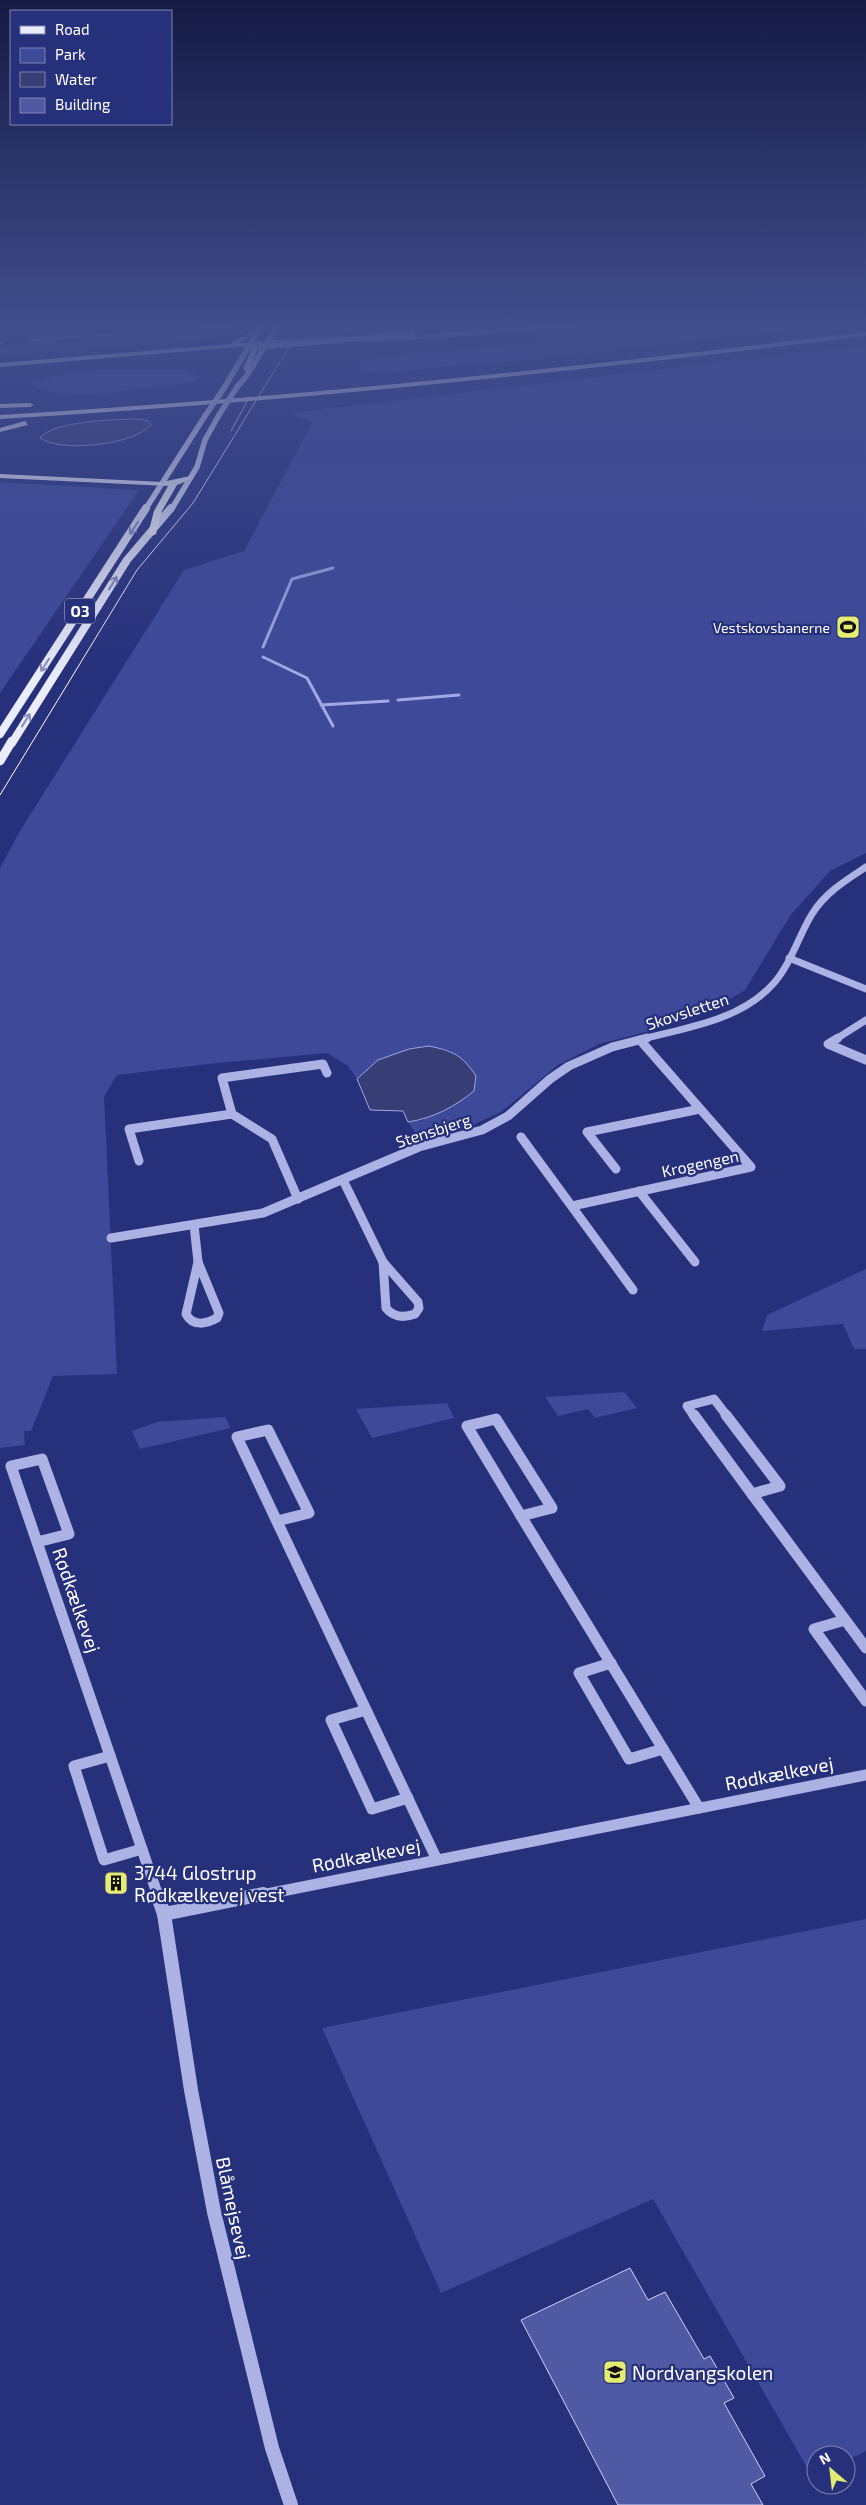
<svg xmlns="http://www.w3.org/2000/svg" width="866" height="2505" font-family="'Exo 2',sans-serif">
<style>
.green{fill:#3e499a}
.water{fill:#373e76;stroke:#a0a9e4}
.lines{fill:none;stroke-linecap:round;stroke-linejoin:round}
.stream-far1{stroke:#a0a9e4;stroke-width:2.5}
.stream{stroke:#a0a9e4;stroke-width:3}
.building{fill:#505aa4;stroke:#ced3f3}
.minor-far4{stroke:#acb2e4;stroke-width:4.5}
.minor-far3{stroke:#acb2e4;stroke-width:7}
.minor-far2{stroke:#acb2e4;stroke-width:9}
.minor-far1{stroke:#acb2e4;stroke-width:11}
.minor{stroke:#acb2e4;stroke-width:14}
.major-far2{stroke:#ebecfc;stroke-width:5.5}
.major-far1{stroke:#ebecfc;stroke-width:8}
.major{stroke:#ebecfc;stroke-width:9}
.highway{fill:#fff;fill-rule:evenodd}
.tram{stroke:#fff;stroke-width:1}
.major-bridge{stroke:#ebecfc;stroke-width:5.5}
.oneway{stroke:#898ebc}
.labels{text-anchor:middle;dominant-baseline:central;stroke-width:4.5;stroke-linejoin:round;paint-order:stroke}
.far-poi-label{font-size:14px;fill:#fff;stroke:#27307b;text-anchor:end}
.shield{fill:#27307b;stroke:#bec1d7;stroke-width:1}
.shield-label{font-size:15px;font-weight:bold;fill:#fff}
.street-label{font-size:16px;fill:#fff;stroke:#27307b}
.near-street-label{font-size:19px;fill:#fff;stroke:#27307b}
.near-poi-label{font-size:19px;fill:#fff;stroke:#27307b;text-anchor:start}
</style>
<rect width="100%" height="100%" fill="#27307b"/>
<g class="green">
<polygon points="37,326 237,326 226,334 203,340 0,357 0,348 26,342"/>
<polygon points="334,326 488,326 365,334 335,330"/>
<polygon points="616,326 819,326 544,358 361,374 359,359 537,342 539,331"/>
<polygon points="866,345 866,853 830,871 790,916 745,990 708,1012 654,1030 599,1044 558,1065 501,1112 453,1134 421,1141 408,1122 424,1120 451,1051 429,1046 409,1049 378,1060 357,1079 348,1066 327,1053 217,1063 117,1075 104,1097 117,1374 53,1376 31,1431 24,1431 25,1445 0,1448 0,868 20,831 184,570 244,551 312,423 289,413"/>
<path d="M103 369H183L194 373 198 377 196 381C161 387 56 406 29 383L62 374Z"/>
<polygon points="0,482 139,490 0,693"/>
<polygon points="866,1269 866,1349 854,1349 843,1324 762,1331 767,1315"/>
<polygon points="624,1392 637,1408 595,1418 588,1409 558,1416 545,1397"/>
<polygon points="447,1403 454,1418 372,1438 356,1409"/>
<polygon points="225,1417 231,1428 140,1449 132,1431 157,1422"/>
<polygon points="866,1919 866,2451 846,2461 846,2455 816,2455 816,2477 813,2478 653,2199 441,2293 322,2028"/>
</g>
<g class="water">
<path d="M139 419 149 421 151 425C134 445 61 453 40 438 52 421 119 419 139 419Z"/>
<path d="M429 1046C453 1051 462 1055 476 1076L474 1091C454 1107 434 1118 408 1122L403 1111 370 1110 357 1079 378 1060 409 1049Z"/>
</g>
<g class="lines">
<g class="stream-far1">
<polyline points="30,340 234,326"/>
<polyline points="0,343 3,342"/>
</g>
<g class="stream">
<polyline points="263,647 292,579 333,568"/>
<polyline points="263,657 307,678 333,726"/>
<polyline points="398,700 459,695"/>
<polyline points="321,705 388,701"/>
</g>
</g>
<polygon class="building" points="630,2268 648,2300 665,2292 704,2359 710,2356 734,2398 724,2403 765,2476 751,2484 763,2505 618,2505 521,2320"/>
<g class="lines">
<g class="minor-far4">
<polyline points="368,340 576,326"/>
<polyline points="251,344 340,338"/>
</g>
<g class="minor-far3">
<polyline points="789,958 866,989"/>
<path d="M642 1039C686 1028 741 1020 773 984 791 964 798 937 812 914 825 893 846 880 866 867"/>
<polyline points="836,1039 866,1020"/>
</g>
<g class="minor-far2">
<polyline points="838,1038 828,1044 866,1060"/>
<polyline points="521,1137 633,1290"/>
<polyline points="139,1161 129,1129 232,1114"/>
<polyline points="616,1169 587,1132 700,1109"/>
<polyline points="343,1180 383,1262"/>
<polyline points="639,1191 695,1262"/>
<polyline points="298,1199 272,1139 232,1114 222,1078 323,1064 327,1073"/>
<polyline points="572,1206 751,1167 640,1040"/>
<polyline points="194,1225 198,1262"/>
<polyline points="111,1238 263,1213 419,1147 482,1130 508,1116 550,1079 569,1066 612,1047 647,1038"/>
<path d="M198 1262 219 1313 217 1318C206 1324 193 1327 186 1314Z"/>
<path d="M383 1262 418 1302 419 1308 415 1314C404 1318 394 1318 386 1308Z"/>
<polyline points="694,1416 687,1406 714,1399 727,1416"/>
</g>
<g class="minor-far1">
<polyline points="694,1415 752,1494"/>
<polyline points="726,1415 780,1486 752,1494"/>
<polygon points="496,1419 552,1508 521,1516 467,1426"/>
<polyline points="752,1494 866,1648"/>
<polyline points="521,1516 699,1808"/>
<polyline points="277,1521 309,1513 268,1430 237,1437 437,1860"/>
<polyline points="37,1542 69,1534 42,1459 11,1466 158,1896"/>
<polyline points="845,1620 814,1629 866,1701"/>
<polyline points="611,1663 579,1673 629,1759 663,1749"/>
<polyline points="366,1710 331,1720 372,1809 408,1798"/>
<polyline points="110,1756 74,1766 104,1860 142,1849"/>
<polyline points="257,1896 866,1775"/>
</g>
<g class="minor">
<polyline points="157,1894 164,1914 191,2090 214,2212 272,2448 291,2505"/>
<polyline points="164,1914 263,1894"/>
</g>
<g class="major-far2">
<polyline points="248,348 412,334"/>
<polyline points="237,387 248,374 277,326"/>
<polyline points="224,388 261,326"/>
<polyline points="145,510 205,416"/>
<polyline points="171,510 197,467 205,440 219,415"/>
</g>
<g class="major-far1">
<polyline points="0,734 146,508"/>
<polyline points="12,743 127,560 171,508"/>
</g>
<polyline class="major" points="0,761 12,741"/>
<g class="highway">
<polygon points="258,326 263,327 247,339 237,343 253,343 258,349 249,368 251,374 248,376 243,368 252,349 249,346 0,367 0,363 233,344 232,341 243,337"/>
<path d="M866 332V336C578 371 290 402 0 419V415C290 398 578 367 866 332Z"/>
<polygon points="0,404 30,403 34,405 30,407 0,408"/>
<polygon points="25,421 28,425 0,432 0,428"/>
<polygon points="0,474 162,482 190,476 194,478 177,485 162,511 156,534 152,536 148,534 154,511 168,486 0,478"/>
</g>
<g class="tram">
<polyline points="231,431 249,398"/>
<polyline points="0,795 137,570 193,503 302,326"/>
</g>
<g class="major-bridge">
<polyline points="219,415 237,387"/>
<polyline points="205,416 224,388"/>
</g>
</g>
<defs><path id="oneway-shaft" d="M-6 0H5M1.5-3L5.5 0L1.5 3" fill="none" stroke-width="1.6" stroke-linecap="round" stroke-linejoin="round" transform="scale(1.25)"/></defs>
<g class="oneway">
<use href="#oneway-shaft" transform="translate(134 528) rotate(123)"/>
<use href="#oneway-shaft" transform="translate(113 583) rotate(-58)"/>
<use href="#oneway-shaft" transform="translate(45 665) rotate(123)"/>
<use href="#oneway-shaft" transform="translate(26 720) rotate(-58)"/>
</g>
<linearGradient id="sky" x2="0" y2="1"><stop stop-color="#151a44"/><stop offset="0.48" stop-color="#414e8d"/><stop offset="1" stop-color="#414e8d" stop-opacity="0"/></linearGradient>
<rect width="866" height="676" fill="url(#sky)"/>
<defs>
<g id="stadium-square" transform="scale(1.25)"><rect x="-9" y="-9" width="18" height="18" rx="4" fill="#e6ec72" stroke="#27307b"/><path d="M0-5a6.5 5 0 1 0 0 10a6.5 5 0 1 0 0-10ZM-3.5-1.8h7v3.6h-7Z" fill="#111"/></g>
<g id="building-square" transform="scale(1.25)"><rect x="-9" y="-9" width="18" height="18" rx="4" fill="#e6ec72" stroke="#27307b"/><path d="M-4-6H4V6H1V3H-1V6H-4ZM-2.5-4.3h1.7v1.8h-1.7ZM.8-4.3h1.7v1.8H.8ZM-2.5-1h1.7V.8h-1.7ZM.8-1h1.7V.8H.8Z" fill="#111"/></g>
<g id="school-square" transform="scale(1.25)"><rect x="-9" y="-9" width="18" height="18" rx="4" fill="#e6ec72" stroke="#27307b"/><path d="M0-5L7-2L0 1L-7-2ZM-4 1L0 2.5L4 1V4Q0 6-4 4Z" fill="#111"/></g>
</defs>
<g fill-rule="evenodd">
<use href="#stadium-square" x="848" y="627"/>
<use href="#building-square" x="116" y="1883"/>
<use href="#school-square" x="615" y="2372"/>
</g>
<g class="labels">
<g class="far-poi-label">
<text x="830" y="627">Vestskovsbanerne</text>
</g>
<rect class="shield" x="65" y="598.5" width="30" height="25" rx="4"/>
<g class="shield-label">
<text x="80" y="611">O3</text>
</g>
<g class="street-label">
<text transform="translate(687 1011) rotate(-18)">Skovsletten</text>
<text transform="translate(433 1130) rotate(-18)">Stensbjerg</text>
<text transform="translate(700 1163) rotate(-12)">Krogengen</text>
</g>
<g class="near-street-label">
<text transform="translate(77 1600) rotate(71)">Rødkælkevej</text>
<text transform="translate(779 1773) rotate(-11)">Rødkælkevej</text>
<text transform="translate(366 1855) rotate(-11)">Rødkælkevej</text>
<text transform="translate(234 2208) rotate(78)">Blåmejsevej</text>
</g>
<g class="near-poi-label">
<text x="134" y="1872">3744 Glostrup<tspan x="134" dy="22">Rødkælkevej vest</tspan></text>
<text x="632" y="2372">Nordvangskolen</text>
</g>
</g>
<rect x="10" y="10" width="162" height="115" fill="#27307b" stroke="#7d83b0"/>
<rect x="20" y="26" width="25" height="8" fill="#ebecfc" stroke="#7d83b0"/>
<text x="55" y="35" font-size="15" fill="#ffffff">Road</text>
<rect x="20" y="48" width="25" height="15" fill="#3e499a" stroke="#7d83b0"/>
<text x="55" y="60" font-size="15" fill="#ffffff">Park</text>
<rect x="20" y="72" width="25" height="15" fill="#373e76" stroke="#7d83b0"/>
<text x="55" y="85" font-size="15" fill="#ffffff">Water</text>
<rect x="20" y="98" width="25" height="15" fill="#505aa4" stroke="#7d83b0"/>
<text x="55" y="110" font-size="15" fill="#ffffff">Building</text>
<g transform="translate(831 2470) rotate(332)"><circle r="24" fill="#27307b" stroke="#7d83b0"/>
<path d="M0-4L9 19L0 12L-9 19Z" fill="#e6ec72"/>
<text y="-8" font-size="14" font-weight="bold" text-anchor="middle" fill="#ffffff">N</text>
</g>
</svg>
